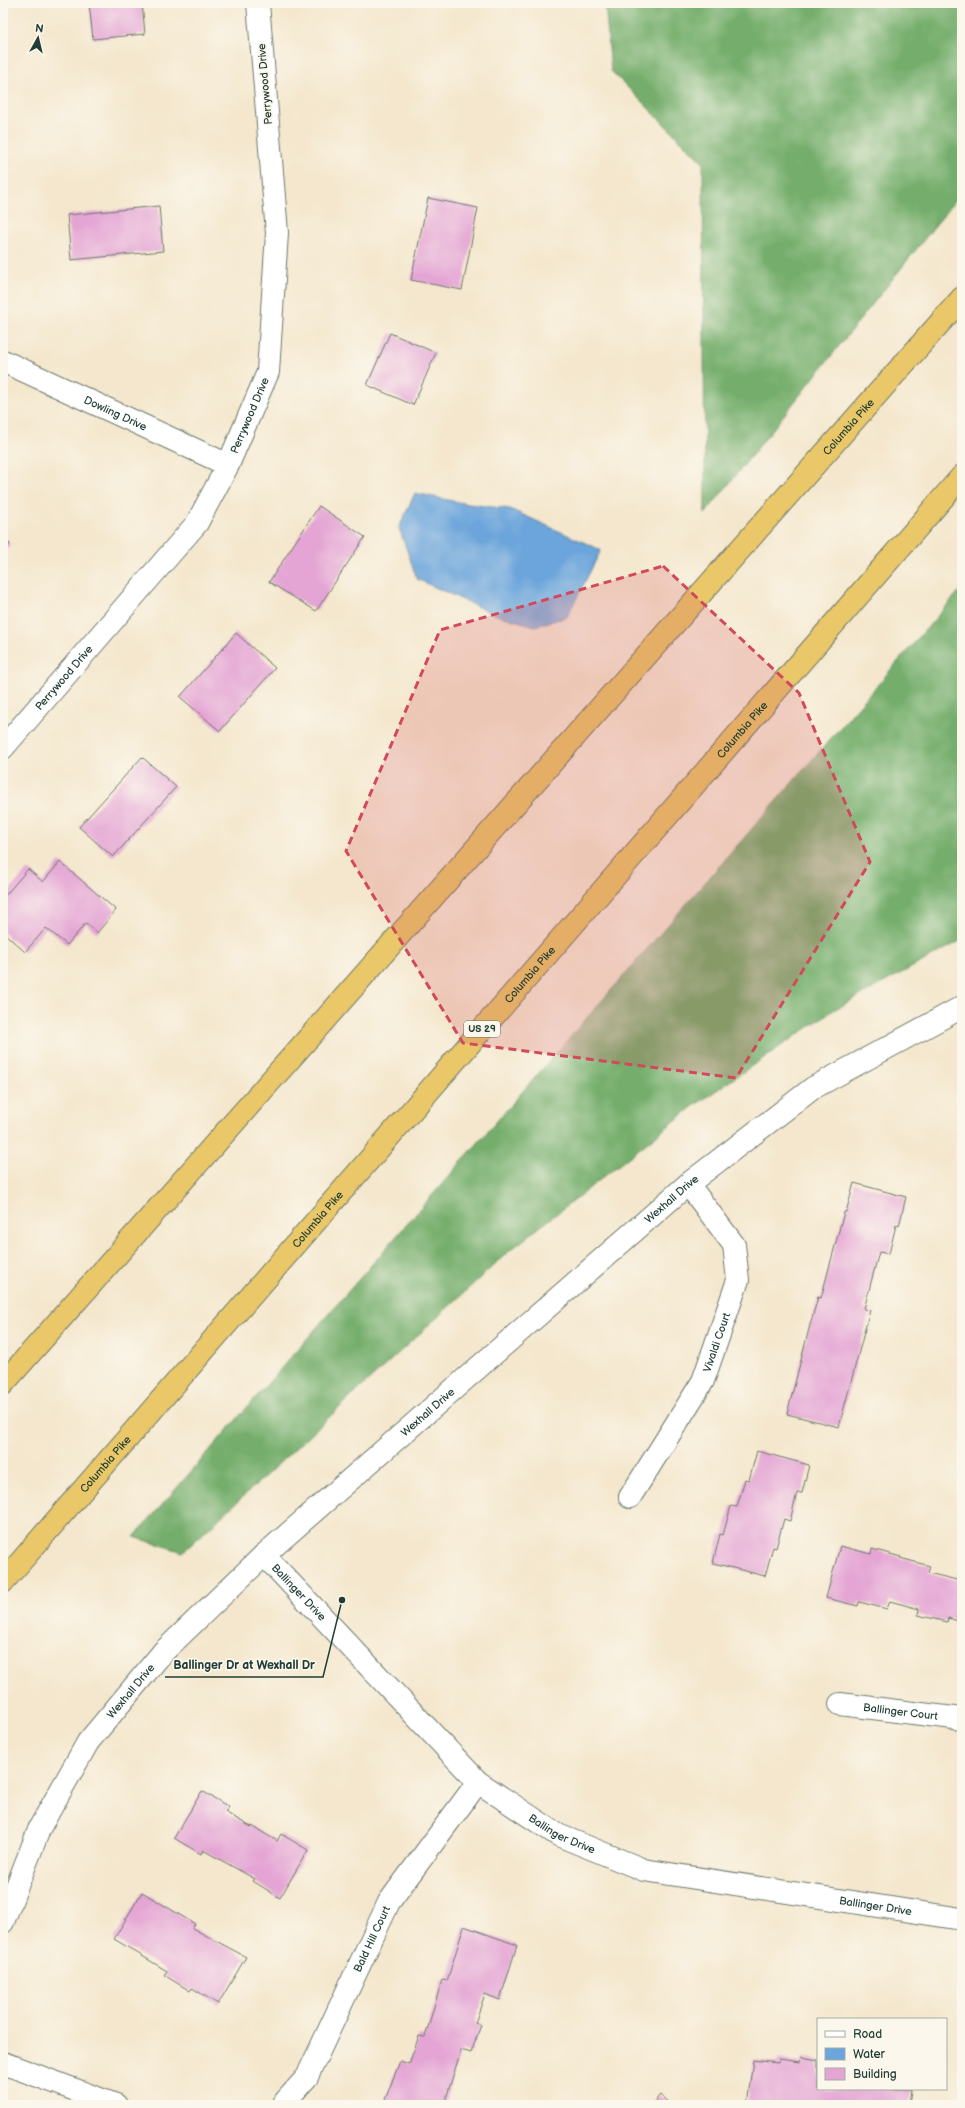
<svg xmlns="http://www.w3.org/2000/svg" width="965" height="2108" font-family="'Balsamiq Sans',sans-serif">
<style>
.forest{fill:#74ae6c;stroke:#4a7650}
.water{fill:#6ca5db;stroke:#467188}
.building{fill:#e4a4d4}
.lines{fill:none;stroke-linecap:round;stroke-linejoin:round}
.minor-casing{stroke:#6a786a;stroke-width:24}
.highway-casing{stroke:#6a786a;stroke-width:24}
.minor{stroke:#fff;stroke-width:22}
.highway{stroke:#eac769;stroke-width:22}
.marked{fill:#d1495b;fill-opacity:0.2;stroke:#d1495b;stroke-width:3;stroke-dasharray:8 5;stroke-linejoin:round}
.labels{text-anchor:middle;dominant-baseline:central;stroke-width:3.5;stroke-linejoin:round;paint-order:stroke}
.shield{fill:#fbf7ec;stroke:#61756b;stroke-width:1}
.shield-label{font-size:10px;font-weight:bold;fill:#1f3d34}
.street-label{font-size:11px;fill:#1f3d34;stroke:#fbf7ec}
.leader{fill:none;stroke:#1f3d34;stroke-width:1.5}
.callout-dot{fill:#1f3d34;stroke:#fbf7ec;stroke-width:1.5}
.callout-label{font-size:12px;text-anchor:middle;font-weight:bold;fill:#1f3d34;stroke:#fbf7ec;stroke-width:3.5;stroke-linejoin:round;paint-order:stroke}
</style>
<rect width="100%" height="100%" fill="#fbf7ec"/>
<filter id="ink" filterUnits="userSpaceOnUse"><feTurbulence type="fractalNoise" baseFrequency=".025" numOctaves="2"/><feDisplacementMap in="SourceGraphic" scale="8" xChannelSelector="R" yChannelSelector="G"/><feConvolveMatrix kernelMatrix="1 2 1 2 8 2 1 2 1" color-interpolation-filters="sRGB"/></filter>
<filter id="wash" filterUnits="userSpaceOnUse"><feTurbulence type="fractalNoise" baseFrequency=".012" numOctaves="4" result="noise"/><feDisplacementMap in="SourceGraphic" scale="16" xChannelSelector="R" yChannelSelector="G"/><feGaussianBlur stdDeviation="0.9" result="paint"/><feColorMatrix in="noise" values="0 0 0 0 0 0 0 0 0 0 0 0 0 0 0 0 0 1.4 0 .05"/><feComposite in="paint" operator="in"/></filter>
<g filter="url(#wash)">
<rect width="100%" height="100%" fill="#f4e7cd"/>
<g class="forest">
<polygon points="605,3 962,3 962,192 705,514 703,163 611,71"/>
<polygon points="962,588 962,940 832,1011 695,1105 508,1252 183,1552 134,1537"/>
</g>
<polygon class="water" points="415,493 468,504 510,509 601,550 567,617 535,626 496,615 417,579 399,528"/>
<g id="blocks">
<g class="building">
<polygon points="89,3 142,3 145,34 93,39"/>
<polygon points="428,198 478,208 462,290 411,280"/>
<polygon points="159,206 163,251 71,260 67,215"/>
<polygon points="390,333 436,353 413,405 367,385"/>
<polygon points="319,506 365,537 316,611 269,582"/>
<polygon points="3,537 10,544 3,552"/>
<polygon points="236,633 275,668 220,731 180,697"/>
<polygon points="142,757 176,787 113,857 79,827"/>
<polygon points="60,862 116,910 97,933 86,923 67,945 46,928 25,952 3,932 3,898 28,869 43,882"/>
<polygon points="854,1183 906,1197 899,1226 896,1225 889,1254 879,1252 864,1309 870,1310 839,1427 787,1414 810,1325 818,1297 821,1298 844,1212 846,1212"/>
<polygon points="757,1451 809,1465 802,1493 797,1493 790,1521 784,1519 776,1548 773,1547 765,1576 713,1563 720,1534 723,1535 731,1506 737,1507 745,1479 749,1480"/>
<polygon points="840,1546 871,1554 872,1549 901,1557 900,1558 930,1566 928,1573 957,1580 960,1570 962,1571 962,1622 948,1618 947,1622 918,1615 919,1609 890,1601 887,1609 859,1602 858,1606 826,1598"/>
<polygon points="202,1791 229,1807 225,1812 251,1827 252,1826 277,1841 281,1834 308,1850 280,1898 253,1881 255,1879 228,1864 203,1850 201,1854 174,1838"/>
<polygon points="142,1892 195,1924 192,1928 246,1957 218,2004 192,1988 190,1991 164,1975 167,1971 114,1939"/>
<polygon points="464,1926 517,1945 500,2000 485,1994 475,2023 481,2025 471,2053 461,2050 444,2105 383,2105 400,2061 409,2064 419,2036 425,2037 442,1980 447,1981"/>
<polygon points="801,2057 818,2060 818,2089 911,2089 909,2105 747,2105 753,2060 778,2063 779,2059 800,2062"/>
<polygon points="660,2095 671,2105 651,2105"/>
</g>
</g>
</g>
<g filter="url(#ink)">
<use href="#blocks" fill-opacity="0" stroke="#6a786a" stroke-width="1"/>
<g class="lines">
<g class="minor-casing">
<g id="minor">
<path id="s1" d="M3 361 228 465"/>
<path id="s2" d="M3 748 197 523 228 465 268 372 277 233 258 3"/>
<path id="s3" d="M630 1497 703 1381 738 1280 734 1245 688 1184"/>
<path id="s4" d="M264 1555 478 1782 558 1835 644 1870 962 1919"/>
<path id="s5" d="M840 1704 962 1719"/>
<path id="s6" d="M3 1922 40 1827 88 1742 163 1652 264 1555 688 1184 813 1088 962 1007"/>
<polyline points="3,2063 116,2105"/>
<path id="s7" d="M282 2105 307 2077 389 1902 478 1782"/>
</g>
</g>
<g class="highway-casing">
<g id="highway">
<path id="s8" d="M3 1384 962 298"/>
<path id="s9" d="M3 1582 962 476"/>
</g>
</g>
<use href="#minor" class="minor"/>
<use href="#highway" class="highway"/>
</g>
</g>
<path class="marked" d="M663 566 799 693 870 862 736 1078 463 1043 346 851 440 630Z"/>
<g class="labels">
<rect class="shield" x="464" y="1021" width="36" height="16" rx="3"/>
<g class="shield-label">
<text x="482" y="1029">US 29</text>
</g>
<g class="street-label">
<text transform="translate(265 84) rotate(-95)">Perrywood Drive</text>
<text stroke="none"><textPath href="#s1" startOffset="124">Dowling Drive</textPath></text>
<text stroke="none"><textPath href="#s2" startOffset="417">Perrywood Drive</textPath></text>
<text stroke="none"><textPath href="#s8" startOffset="1277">Columbia Pike</textPath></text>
<text stroke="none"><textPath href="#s2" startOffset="93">Perrywood Drive</textPath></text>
<text stroke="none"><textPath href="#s9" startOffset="1128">Columbia Pike</textPath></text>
<text stroke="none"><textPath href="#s9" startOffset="804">Columbia Pike</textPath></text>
<text stroke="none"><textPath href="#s6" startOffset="998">Wexhall Drive</textPath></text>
<text stroke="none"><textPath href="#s9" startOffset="480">Columbia Pike</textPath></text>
<text stroke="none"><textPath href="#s3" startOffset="178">Vivaldi Court</textPath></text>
<text stroke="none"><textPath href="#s6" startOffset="674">Wexhall Drive</textPath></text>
<text stroke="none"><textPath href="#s9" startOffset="156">Columbia Pike</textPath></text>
<text stroke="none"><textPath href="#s4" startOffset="51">Ballinger Drive</textPath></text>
<text stroke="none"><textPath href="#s6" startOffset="266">Wexhall Drive</textPath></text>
<text stroke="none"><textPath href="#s5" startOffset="61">Ballinger Court</textPath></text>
<text stroke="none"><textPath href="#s4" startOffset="411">Ballinger Drive</textPath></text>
<text stroke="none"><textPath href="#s4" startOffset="735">Ballinger Drive</textPath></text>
<text stroke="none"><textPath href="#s7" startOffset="190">Bald Hill Court</textPath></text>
</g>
</g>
<path class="leader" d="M342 1600L323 1677H165"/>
<circle class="callout-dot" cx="342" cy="1600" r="4"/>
<g class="callout-label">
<text x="244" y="1669">Ballinger Dr at Wexhall Dr</text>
</g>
<rect width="965" height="2108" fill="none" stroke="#fbf7ec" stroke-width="16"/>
<rect x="817" y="2018" width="130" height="72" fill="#fbf7ec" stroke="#a3ada2"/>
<rect x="825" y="2031" width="20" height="6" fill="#ffffff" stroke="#a3ada2"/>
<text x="853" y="2038" font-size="12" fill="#1f3d34">Road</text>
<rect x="825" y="2048" width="20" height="12" fill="#6ca5db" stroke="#a3ada2"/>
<text x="853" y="2058" font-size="12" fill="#1f3d34">Water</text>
<rect x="825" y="2068" width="20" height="12" fill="#e4a4d4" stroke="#a3ada2"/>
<text x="853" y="2078" font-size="12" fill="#1f3d34">Building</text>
<g transform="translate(38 38) rotate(8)" stroke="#fbf7ec" stroke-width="3" paint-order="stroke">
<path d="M0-3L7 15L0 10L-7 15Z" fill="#1f3d34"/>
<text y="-6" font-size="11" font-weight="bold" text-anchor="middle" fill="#1f3d34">N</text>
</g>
</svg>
